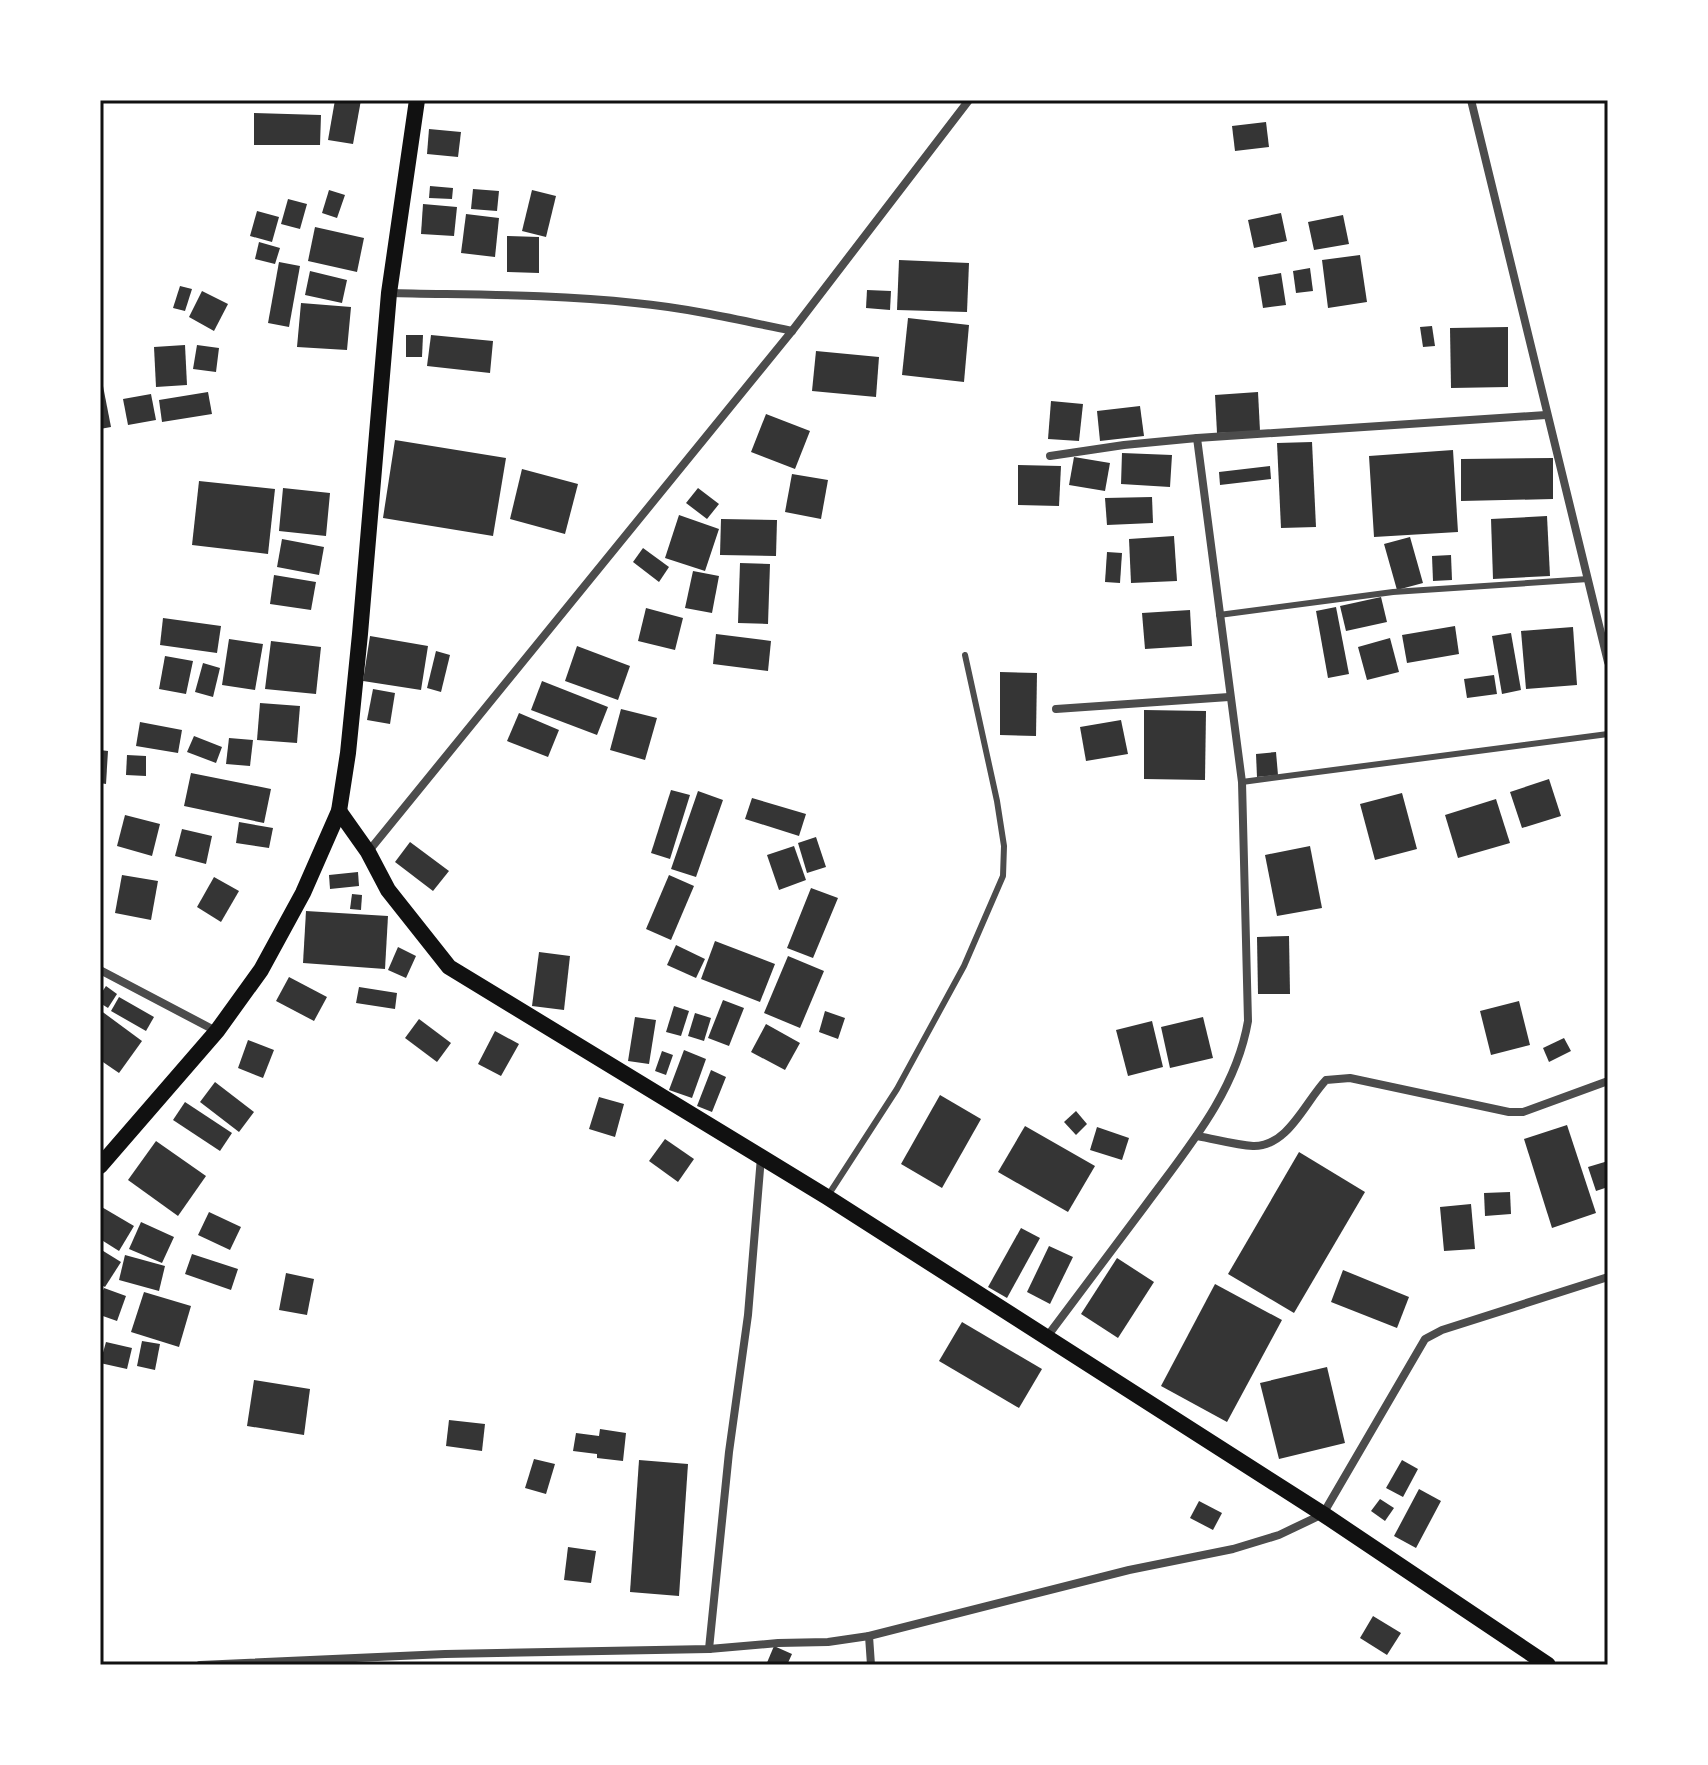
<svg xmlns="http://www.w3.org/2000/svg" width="1708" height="1765" font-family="'Exo 2',sans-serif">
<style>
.building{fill:#353535}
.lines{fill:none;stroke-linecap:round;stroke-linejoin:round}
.service{stroke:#4c4c4c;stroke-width:6}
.minor{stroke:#4c4c4c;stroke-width:8}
.secondary{stroke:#111;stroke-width:16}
.neatline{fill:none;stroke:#111;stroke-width:3}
</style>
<rect width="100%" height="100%" fill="#fff"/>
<g class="building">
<polygon points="335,100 361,100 353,144 328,140"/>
<polygon points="254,113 321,115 320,145 254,145"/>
<polygon points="1266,122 1269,147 1235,151 1232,126"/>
<polygon points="429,129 461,132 458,157 427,154"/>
<polygon points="430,186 453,188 452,199 429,198"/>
<polygon points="473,189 499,191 497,211 471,209"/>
<polygon points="329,190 345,195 337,218 322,213"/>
<polygon points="532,190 556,196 546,237 522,231"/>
<polygon points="288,199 307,204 300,229 281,224"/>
<polygon points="423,204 457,207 454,236 421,234"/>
<polygon points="257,211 279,217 272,242 250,236"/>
<polygon points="1281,213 1287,241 1254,248 1248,220"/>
<polygon points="466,214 499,218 495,257 461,253"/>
<polygon points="1343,215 1349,244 1314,250 1308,222"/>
<polygon points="315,227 364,238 357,272 308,261"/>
<polygon points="507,236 539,237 539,273 507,272"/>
<polygon points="259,242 280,248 275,264 255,259"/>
<polygon points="1360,255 1367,302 1328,308 1322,260"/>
<polygon points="899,260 969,263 967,312 897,310"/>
<polygon points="279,262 300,266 289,327 268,323"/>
<polygon points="1310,268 1313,291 1296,293 1293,271"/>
<polygon points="310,271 347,280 342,303 305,295"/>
<polygon points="1281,273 1286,305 1263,308 1258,277"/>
<polygon points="180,286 192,289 185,311 173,308"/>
<polygon points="867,290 891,291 890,310 866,308"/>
<polygon points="202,291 228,304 214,331 189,317"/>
<polygon points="301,303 351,307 347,350 297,347"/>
<polygon points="908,318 969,325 964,382 902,375"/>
<polygon points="1432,326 1435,346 1423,347 1420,327"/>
<polygon points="1508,327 1508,387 1451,388 1450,328"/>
<polygon points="406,335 423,335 422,357 406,357"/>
<polygon points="431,335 493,341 490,373 427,366"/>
<polygon points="185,345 187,385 156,387 154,347"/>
<polygon points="197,345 219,348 216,372 193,369"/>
<polygon points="816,351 879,357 876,397 812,391"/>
<polygon points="103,386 111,427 100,429 100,387"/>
<polygon points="208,392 212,414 162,422 159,400"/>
<polygon points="1258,392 1260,431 1217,433 1215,395"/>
<polygon points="151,394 156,420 128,425 123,399"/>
<polygon points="1051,401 1083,404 1079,441 1048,439"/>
<polygon points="1140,406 1144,436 1100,441 1097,411"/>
<polygon points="766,414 810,431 795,469 751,452"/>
<polygon points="395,440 506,458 493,536 383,518"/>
<polygon points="1312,442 1316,527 1281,528 1277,443"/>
<polygon points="1453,450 1458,532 1374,537 1369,456"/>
<polygon points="1122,453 1172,455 1170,487 1121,484"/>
<polygon points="1074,457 1110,463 1105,491 1069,485"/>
<polygon points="1553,458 1553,499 1461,501 1461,459"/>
<polygon points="1018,465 1061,466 1059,506 1018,505"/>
<polygon points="1270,466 1271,479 1220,485 1219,472"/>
<polygon points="522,469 578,484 565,534 510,519"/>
<polygon points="792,474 828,480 821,519 785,512"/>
<polygon points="199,481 275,489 268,554 192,545"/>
<polygon points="283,488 330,493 326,536 279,531"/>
<polygon points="698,488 719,504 707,519 686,503"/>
<polygon points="1152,497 1153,523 1107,525 1105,498"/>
<polygon points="679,515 719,529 705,571 665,558"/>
<polygon points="1547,516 1550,576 1493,579 1491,519"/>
<polygon points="721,519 777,520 776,556 720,555"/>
<polygon points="1174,536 1177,581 1131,583 1129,539"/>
<polygon points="1410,537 1423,583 1397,590 1384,544"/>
<polygon points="282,539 324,547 319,575 277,567"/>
<polygon points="643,548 669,567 659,582 633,562"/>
<polygon points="1107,552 1122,553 1120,583 1105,582"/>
<polygon points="1451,555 1452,580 1433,581 1432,556"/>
<polygon points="740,563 770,564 768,624 738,623"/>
<polygon points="693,571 719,576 712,613 685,608"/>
<polygon points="274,575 316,582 311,610 270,604"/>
<polygon points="1381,597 1387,622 1346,631 1340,606"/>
<polygon points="1336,607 1349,674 1328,678 1316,611"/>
<polygon points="646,608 683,618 675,650 638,641"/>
<polygon points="1190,610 1192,646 1145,649 1142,613"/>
<polygon points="163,618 221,626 217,653 160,645"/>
<polygon points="1455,626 1459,654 1407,663 1402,635"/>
<polygon points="1573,627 1577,685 1526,689 1521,631"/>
<polygon points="1511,633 1521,690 1502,694 1492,636"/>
<polygon points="716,634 771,641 768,671 713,664"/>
<polygon points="370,636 428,646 421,690 363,681"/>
<polygon points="1390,638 1399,672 1367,680 1358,647"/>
<polygon points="229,639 263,644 255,690 222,685"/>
<polygon points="271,641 321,647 316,694 265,689"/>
<polygon points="577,646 630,666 618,700 565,681"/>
<polygon points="436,651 450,655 441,692 427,688"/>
<polygon points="165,656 193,661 186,694 159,689"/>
<polygon points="203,663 220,668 213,697 195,692"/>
<polygon points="1000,672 1037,673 1036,736 1000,735"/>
<polygon points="1494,675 1497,694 1467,698 1464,679"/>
<polygon points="542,681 608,707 597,735 531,710"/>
<polygon points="373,689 395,693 390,724 367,720"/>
<polygon points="260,703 300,706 297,743 257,740"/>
<polygon points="621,709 657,718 645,760 610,750"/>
<polygon points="1144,710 1206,711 1205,780 1144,779"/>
<polygon points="519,713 559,730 548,757 507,741"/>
<polygon points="1121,720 1128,754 1086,761 1080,727"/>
<polygon points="140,722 182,730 178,753 136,746"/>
<polygon points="194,736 222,747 216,763 187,752"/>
<polygon points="229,738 253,740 250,766 226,764"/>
<polygon points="100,750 108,751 106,784 100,783"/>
<polygon points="1276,752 1278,775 1257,777 1256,754"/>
<polygon points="127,755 146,756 146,776 126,775"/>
<polygon points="191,773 271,789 264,823 184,806"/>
<polygon points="1549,779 1561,816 1522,828 1510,792"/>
<polygon points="671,790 690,795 670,859 651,853"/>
<polygon points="698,791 723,800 696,877 671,869"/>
<polygon points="1402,793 1417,849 1375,860 1360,804"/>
<polygon points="752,798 806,814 799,836 745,819"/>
<polygon points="1496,799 1510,843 1458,858 1445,815"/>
<polygon points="125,815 160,824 152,856 117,846"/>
<polygon points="239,822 273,828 269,848 236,843"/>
<polygon points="182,829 212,836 206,864 175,856"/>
<polygon points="816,837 826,867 807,873 798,843"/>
<polygon points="410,842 449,871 433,891 395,862"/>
<polygon points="794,846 806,880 779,890 767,855"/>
<polygon points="1310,846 1322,908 1277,916 1265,855"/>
<polygon points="358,872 359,886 330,889 329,875"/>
<polygon points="122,875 158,881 151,920 115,913"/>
<polygon points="669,875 694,886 671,940 646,929"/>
<polygon points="214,877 239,891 221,922 197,907"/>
<polygon points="811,888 838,898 813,958 787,948"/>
<polygon points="352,894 362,895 361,910 350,909"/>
<polygon points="306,911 388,916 385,969 303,963"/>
<polygon points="1289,936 1290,994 1258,994 1257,937"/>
<polygon points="715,941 775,964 760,1002 701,979"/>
<polygon points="676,945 705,959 696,978 667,965"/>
<polygon points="398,947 416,956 406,978 388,970"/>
<polygon points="539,952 570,956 564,1010 532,1006"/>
<polygon points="788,956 824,971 800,1028 764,1013"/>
<polygon points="289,977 327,997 314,1021 276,1001"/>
<polygon points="106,986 117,994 108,1008 100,1003 100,995"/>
<polygon points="359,987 397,993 395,1009 356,1003"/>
<polygon points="119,997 154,1017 146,1031 111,1011"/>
<polygon points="723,1000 744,1008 729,1046 708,1038"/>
<polygon points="1519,1001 1530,1045 1491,1055 1480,1011"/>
<polygon points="674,1006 689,1011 681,1036 666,1032"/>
<polygon points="100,1010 142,1041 119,1073 100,1060"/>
<polygon points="825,1011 845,1018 838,1039 819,1032"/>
<polygon points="695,1013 711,1018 704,1041 688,1036"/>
<polygon points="635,1017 656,1020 649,1064 628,1061"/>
<polygon points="1203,1017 1213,1058 1170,1068 1161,1027"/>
<polygon points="419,1019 451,1043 437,1062 405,1038"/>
<polygon points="1152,1021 1163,1067 1128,1076 1116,1030"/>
<polygon points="766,1024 800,1043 785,1070 751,1052"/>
<polygon points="495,1031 519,1044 501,1076 478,1064"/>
<polygon points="1564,1038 1571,1051 1549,1062 1543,1048"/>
<polygon points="248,1040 274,1050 263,1078 238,1068"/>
<polygon points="684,1050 706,1059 692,1098 669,1090"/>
<polygon points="662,1051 673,1055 666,1075 655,1071"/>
<polygon points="711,1070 726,1077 712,1112 697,1106"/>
<polygon points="215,1082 254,1112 239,1132 200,1102"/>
<polygon points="940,1095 981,1119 942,1188 901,1164"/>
<polygon points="599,1097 624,1104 615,1137 589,1129"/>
<polygon points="185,1102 232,1133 220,1151 173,1120"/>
<polygon points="1076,1111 1087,1124 1076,1135 1064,1122"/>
<polygon points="1567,1125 1596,1213 1552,1228 1524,1139"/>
<polygon points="1025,1126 1095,1166 1068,1212 998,1172"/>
<polygon points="1097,1127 1129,1138 1122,1160 1090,1150"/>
<polygon points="665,1139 694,1159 678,1182 649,1161"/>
<polygon points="156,1141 206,1176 178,1216 128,1180"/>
<polygon points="1299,1152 1365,1192 1294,1313 1228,1274"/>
<polygon points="1608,1161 1608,1187 1596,1191 1588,1167"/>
<polygon points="1510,1192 1511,1214 1485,1216 1484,1193"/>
<polygon points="1471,1204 1475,1249 1444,1251 1440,1207"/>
<polygon points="100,1206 134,1226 119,1251 100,1239"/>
<polygon points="209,1212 241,1227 230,1250 198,1235"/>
<polygon points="141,1222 174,1237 162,1263 129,1249"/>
<polygon points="1021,1228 1040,1238 1007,1298 988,1287"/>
<polygon points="1049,1246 1073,1257 1050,1304 1027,1292"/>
<polygon points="100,1249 121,1262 105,1287 100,1284"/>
<polygon points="192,1254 238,1269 231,1290 185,1274"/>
<polygon points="125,1255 165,1266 159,1291 119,1280"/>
<polygon points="1117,1258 1154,1282 1118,1338 1081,1314"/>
<polygon points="1343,1270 1409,1297 1397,1328 1331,1302"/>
<polygon points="286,1273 314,1279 307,1315 279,1310"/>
<polygon points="1215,1284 1282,1320 1227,1422 1161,1386"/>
<polygon points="104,1288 126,1296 117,1321 100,1315 100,1297"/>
<polygon points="144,1292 191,1306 179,1347 131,1332"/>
<polygon points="962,1322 1042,1369 1019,1408 939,1361"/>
<polygon points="142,1341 160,1344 155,1370 137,1366"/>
<polygon points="106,1342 132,1348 127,1369 100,1363"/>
<polygon points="1327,1367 1345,1443 1279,1459 1260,1383"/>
<polygon points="254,1380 310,1389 304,1435 247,1426"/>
<polygon points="449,1420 485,1424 482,1451 446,1446"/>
<polygon points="600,1429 626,1433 623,1461 597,1458 597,1454 573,1451 576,1433 599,1436"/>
<polygon points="534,1459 555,1464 546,1494 525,1488"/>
<polygon points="639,1460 688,1464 679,1596 630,1592"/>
<polygon points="1402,1460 1418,1469 1403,1497 1386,1488"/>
<polygon points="1419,1489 1441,1501 1416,1548 1394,1536"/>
<polygon points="1380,1499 1394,1508 1385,1521 1371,1511"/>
<polygon points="1199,1501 1222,1513 1213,1530 1190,1518"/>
<polygon points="568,1547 596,1551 591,1583 564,1580"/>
<polygon points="1373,1616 1401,1633 1387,1655 1360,1638"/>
<polygon points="774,1646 792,1654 787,1665 766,1665"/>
</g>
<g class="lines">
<g class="service">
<polyline points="1219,615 1393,592 1588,579"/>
<polyline points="1242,782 1608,734"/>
<polyline points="829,1194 897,1089 964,966 1003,876 1004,846 997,801 965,655"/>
</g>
<g class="minor">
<polyline points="1471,100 1608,662"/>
<path d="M389 293C471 295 553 294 635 303 688 308 740 320 792 331"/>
<polyline points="1050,456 1124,445 1197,438"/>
<polyline points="1056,709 1229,697"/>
<polyline points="368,852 792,331 969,100"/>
<polyline points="100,970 216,1031"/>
<path d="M1197 1136C1215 1139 1235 1145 1253 1146 1288 1147 1305 1102 1326 1080L1350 1078 1509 1112H1523L1608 1081"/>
<path d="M1046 1338C1079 1294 1112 1250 1145 1206 1187 1149 1236 1092 1248 1021L1242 782 1197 438 1546 415"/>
<polyline points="869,1636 871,1665"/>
<polyline points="709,1649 729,1452 748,1315 761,1157"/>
<polyline points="200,1665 445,1654 709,1649 778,1643 828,1642 869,1636 1129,1570 1233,1549 1279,1535 1323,1514 1425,1339 1442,1330 1608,1277"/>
</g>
<g class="secondary">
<polyline points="339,811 368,852 388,890 449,967 827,1197 1323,1514 1548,1665"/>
<polyline points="100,1166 217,1031 261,970 303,893 339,811 348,753 360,634 389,293 417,100"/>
</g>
</g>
<rect width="1708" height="1765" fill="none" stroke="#ffffff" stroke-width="204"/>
<rect x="102" y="102" width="1504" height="1561" class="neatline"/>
</svg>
